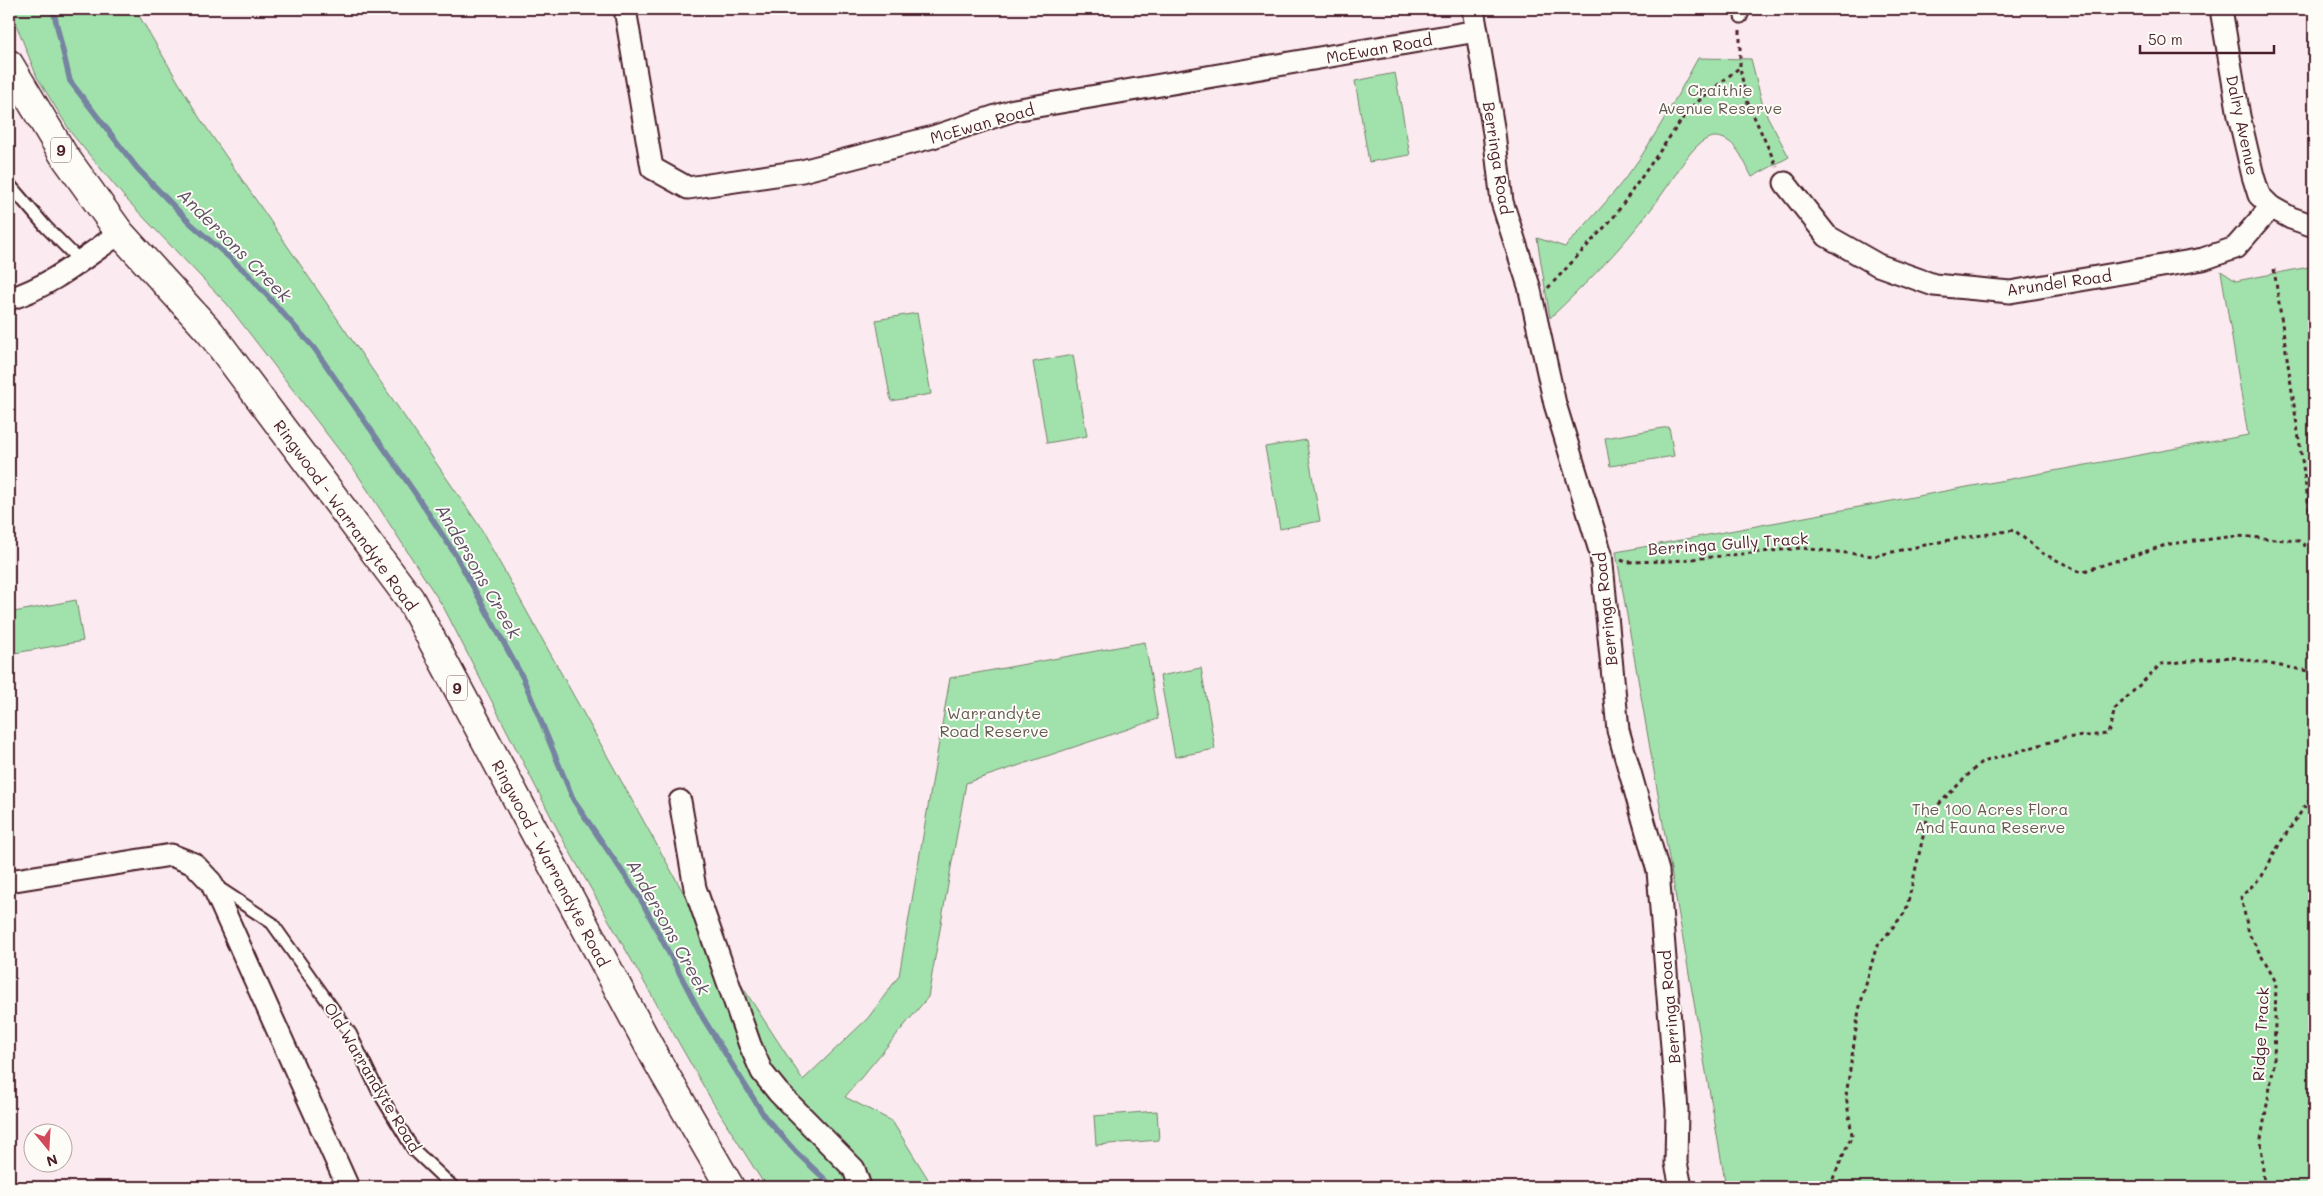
<svg xmlns="http://www.w3.org/2000/svg" width="2323" height="1196" font-family="Mali,sans-serif">
<style>
.green{fill:#a1e2ac;stroke:#76806c}
.lines{fill:none;stroke-linecap:round;stroke-linejoin:round}
.stream{stroke:#7683a1;stroke-width:5.5}
.lane-casing{stroke:#4a1f2b;stroke-width:15}
.street-casing{stroke:#4a1f2b;stroke-width:25}
.primary-casing{stroke:#4a1f2b;stroke-width:31}
.path{stroke:#4a1f2b;stroke-width:3;stroke-dasharray:4 4;stroke-linecap:butt}
.lane{stroke:#fdfcf7;stroke-width:11}
.street{stroke:#fdfcf7;stroke-width:21}
.primary{stroke:#fdfcf7;stroke-width:28}
.labels{text-anchor:middle;dominant-baseline:central;stroke-width:4;stroke-linejoin:round;paint-order:stroke}
.shield{fill:#fdfcf7;stroke:#806168;stroke-width:1}
.shield-label{font-size:15px;font-weight:bold;fill:#4a1f2b}
.street-label{font-size:16px;fill:#4a1f2b;stroke:#fdfcf7}
.park-label{font-size:16px;fill:#645a52;stroke:#fdfcf7}
.water-label{font-size:18px;font-style:italic;fill:#605166;stroke:#fdfcf7}
</style>
<rect width="100%" height="100%" fill="#fbeaef"/>
<filter id="ink" filterUnits="userSpaceOnUse"><feTurbulence type="fractalNoise" baseFrequency=".02" numOctaves="2"/><feDisplacementMap in="SourceGraphic" scale="10" xChannelSelector="R" yChannelSelector="G"/><feConvolveMatrix kernelMatrix="1 2 1 2 8 2 1 2 1" color-interpolation-filters="sRGB"/></filter>
<g filter="url(#ink)">
<g class="green">
<polygon points="10,9 135,9 199,117 478,524 697,917 803,1080 868,1018 899,976 950,678 1145,642 1158,719 966,783 928,997 845,1097 892,1121 933,1187 766,1187 712,1101 562,838 444,608 356,472 227,304 126,199 72,134 37,77"/>
<path d="M1698 58 1751 59 1764 110 1789 157 1752 177C1744 162 1736 138 1716 137 1696 136 1678 172 1667 187 1634 236 1593 277 1550 318L1537 238 1565 247C1592 218 1620 188 1642 155 1662 124 1680 91 1698 58Z"/>
<polygon points="1395,73 1410,155 1369,162 1355,81"/>
<polygon points="2309,267 2314,300 2314,1187 1726,1187 1616,552 2248,435 2221,271 2236,281"/>
<polygon points="917,313 931,394 891,401 876,320"/>
<polygon points="1073,355 1087,436 1047,443 1033,362"/>
<polygon points="1669,427 1674,456 1610,466 1605,438"/>
<polygon points="1306,440 1320,521 1280,529 1265,447"/>
<polygon points="76,600 83,641 9,654 9,613"/>
<polygon points="1201,668 1215,749 1175,757 1160,676"/>
<polygon points="1157,1111 1159,1140 1096,1145 1094,1116"/>
</g>
<g class="lines">
<polyline class="stream" points="53,9 70,81 137,168 189,222 248,274 314,348 415,493 455,554 523,678 574,801 639,896 703,1018 765,1117 796,1152 831,1185"/>
<g class="lane-casing">
<g id="lane">
<polyline points="1741,17 1744,9"/>
<polyline points="9,184 46,227 80,261"/>
<polyline points="216,886 272,923 350,1033 378,1091 413,1149 453,1187"/>
</g>
</g>
<g class="street-casing">
<g id="street">
<polyline points="625,9 652,168 688,188 802,171 933,137 1014,110 1477,31"/>
<polyline points="1473,9 1494,133 1502,202 1529,286 1555,404 1601,554 1618,730 1658,871 1677,1110 1676,1163 1681,1187"/>
<polyline points="2221,9 2239,116 2253,176 2259,195 2271,207"/>
<polyline points="1785,183 1827,236 1878,265 1934,285 2010,292 2203,259 2235,248 2271,207 2291,218 2314,226"/>
<path d="M9 299C50 287 85 257 120 233"/>
<polyline points="680,801 695,888 750,1045 762,1072 778,1092 854,1169 860,1187"/>
<polyline points="9,881 171,855 194,864 211,882 348,1187"/>
</g>
</g>
<g class="primary-casing">
<polyline id="primary" points="9,64 63,154 120,233 210,332 410,599 656,1059 730,1187"/>
</g>
<g class="path">
<polyline points="1740,30 1740,67 1746,99 1777,167"/>
<polyline points="2274,269 2314,541"/>
<polyline points="1548,288 1613,218 1690,108 1740,67"/>
<polyline points="1621,560 1626,562 1672,561 1801,548 1874,556 1944,541 2014,530 2042,553 2081,572 2169,544 2237,536 2299,541 2314,553"/>
<polyline points="1832,1187 1832,1181 1852,1135 1846,1096 1859,1010 1876,948 1906,911 1928,815 1980,763 2063,738 2108,734 2115,709 2161,664 2231,657 2314,672"/>
<polyline points="2264,1187 2261,1139 2274,1064 2276,982 2249,934 2241,897 2262,876 2280,843 2314,793"/>
</g>
<use href="#lane" class="lane"/>
<use href="#street" class="street"/>
<use href="#primary" class="primary"/>
</g>
</g>
<g class="labels">
<g class="shield">
<rect x="51" y="137.5" width="20" height="25" rx="4"/>
<rect x="447" y="675.5" width="20" height="25" rx="4"/>
</g>
<g class="shield-label">
<text x="61" y="150">9</text>
<text x="457" y="688">9</text>
</g>
<g class="street-label">
<text transform="translate(1379 48) rotate(-10)">McEwan Road</text>
<text transform="translate(982 123) rotate(-16)">McEwan Road</text>
<text transform="translate(2243 125) rotate(78)">Dalry Avenue</text>
<text transform="translate(1498 158) rotate(81)">Berringa Road</text>
<text transform="translate(2059 282) rotate(-8)">Arundel Road</text>
<text transform="translate(346 515) rotate(54)">Ringwood - Warrandyte Road</text>
<text transform="translate(1728 543) rotate(-4)">Berringa Gully Track</text>
<text transform="translate(1605 609) rotate(-96)">Berringa Road</text>
<text transform="translate(551 863) rotate(62)">Ringwood - Warrandyte Road</text>
<text transform="translate(1669 1007) rotate(-95)">Berringa Road</text>
<text transform="translate(2260 1034) rotate(-87)">Ridge Track</text>
<text transform="translate(373 1077) rotate(59)">Old Warrandyte Road</text>
</g>
<g class="park-label">
<text x="1720" y="89">Craithie<tspan x="1720" dy="18">Avenue Reserve</tspan></text>
<text x="994" y="712">Warrandyte<tspan x="994" dy="18">Road Reserve</tspan></text>
<text x="1990" y="808">The 100 Acres Flora<tspan x="1990" dy="18">And Fauna Reserve</tspan></text>
</g>
<g class="water-label">
<text transform="translate(235 245) rotate(45)">Andersons Creek</text>
<text transform="translate(479 571) rotate(60)">Andersons Creek</text>
<text transform="translate(669 927) rotate(61)">Andersons Creek</text>
</g>
</g>
<rect width="2323" height="1196" fill="none" stroke="#fdfcf7" stroke-width="30"/>
<rect x="15" y="15" width="2293" height="1166" fill="none" stroke="#4a1f2b" stroke-width="2" filter="url(#ink)"/>
<g transform="translate(48 1148) rotate(162)"><circle r="24" fill="#fdfcf7" stroke="#b5a4a5"/>
<path d="M0-4L9 19L0 12L-9 19Z" fill="#d1495b"/>
<text y="-8" font-size="14" font-weight="bold" text-anchor="middle" fill="#4a1f2b">N</text>
</g>
<path d="M2140 45v8h134v-8" fill="none" stroke="#4a1f2b" stroke-width="2.5"/>
<text x="2148" y="45" font-size="15" fill="#4a1f2b" stroke="#fdfcf7" stroke-width="4" paint-order="stroke">50 m</text>
</svg>
